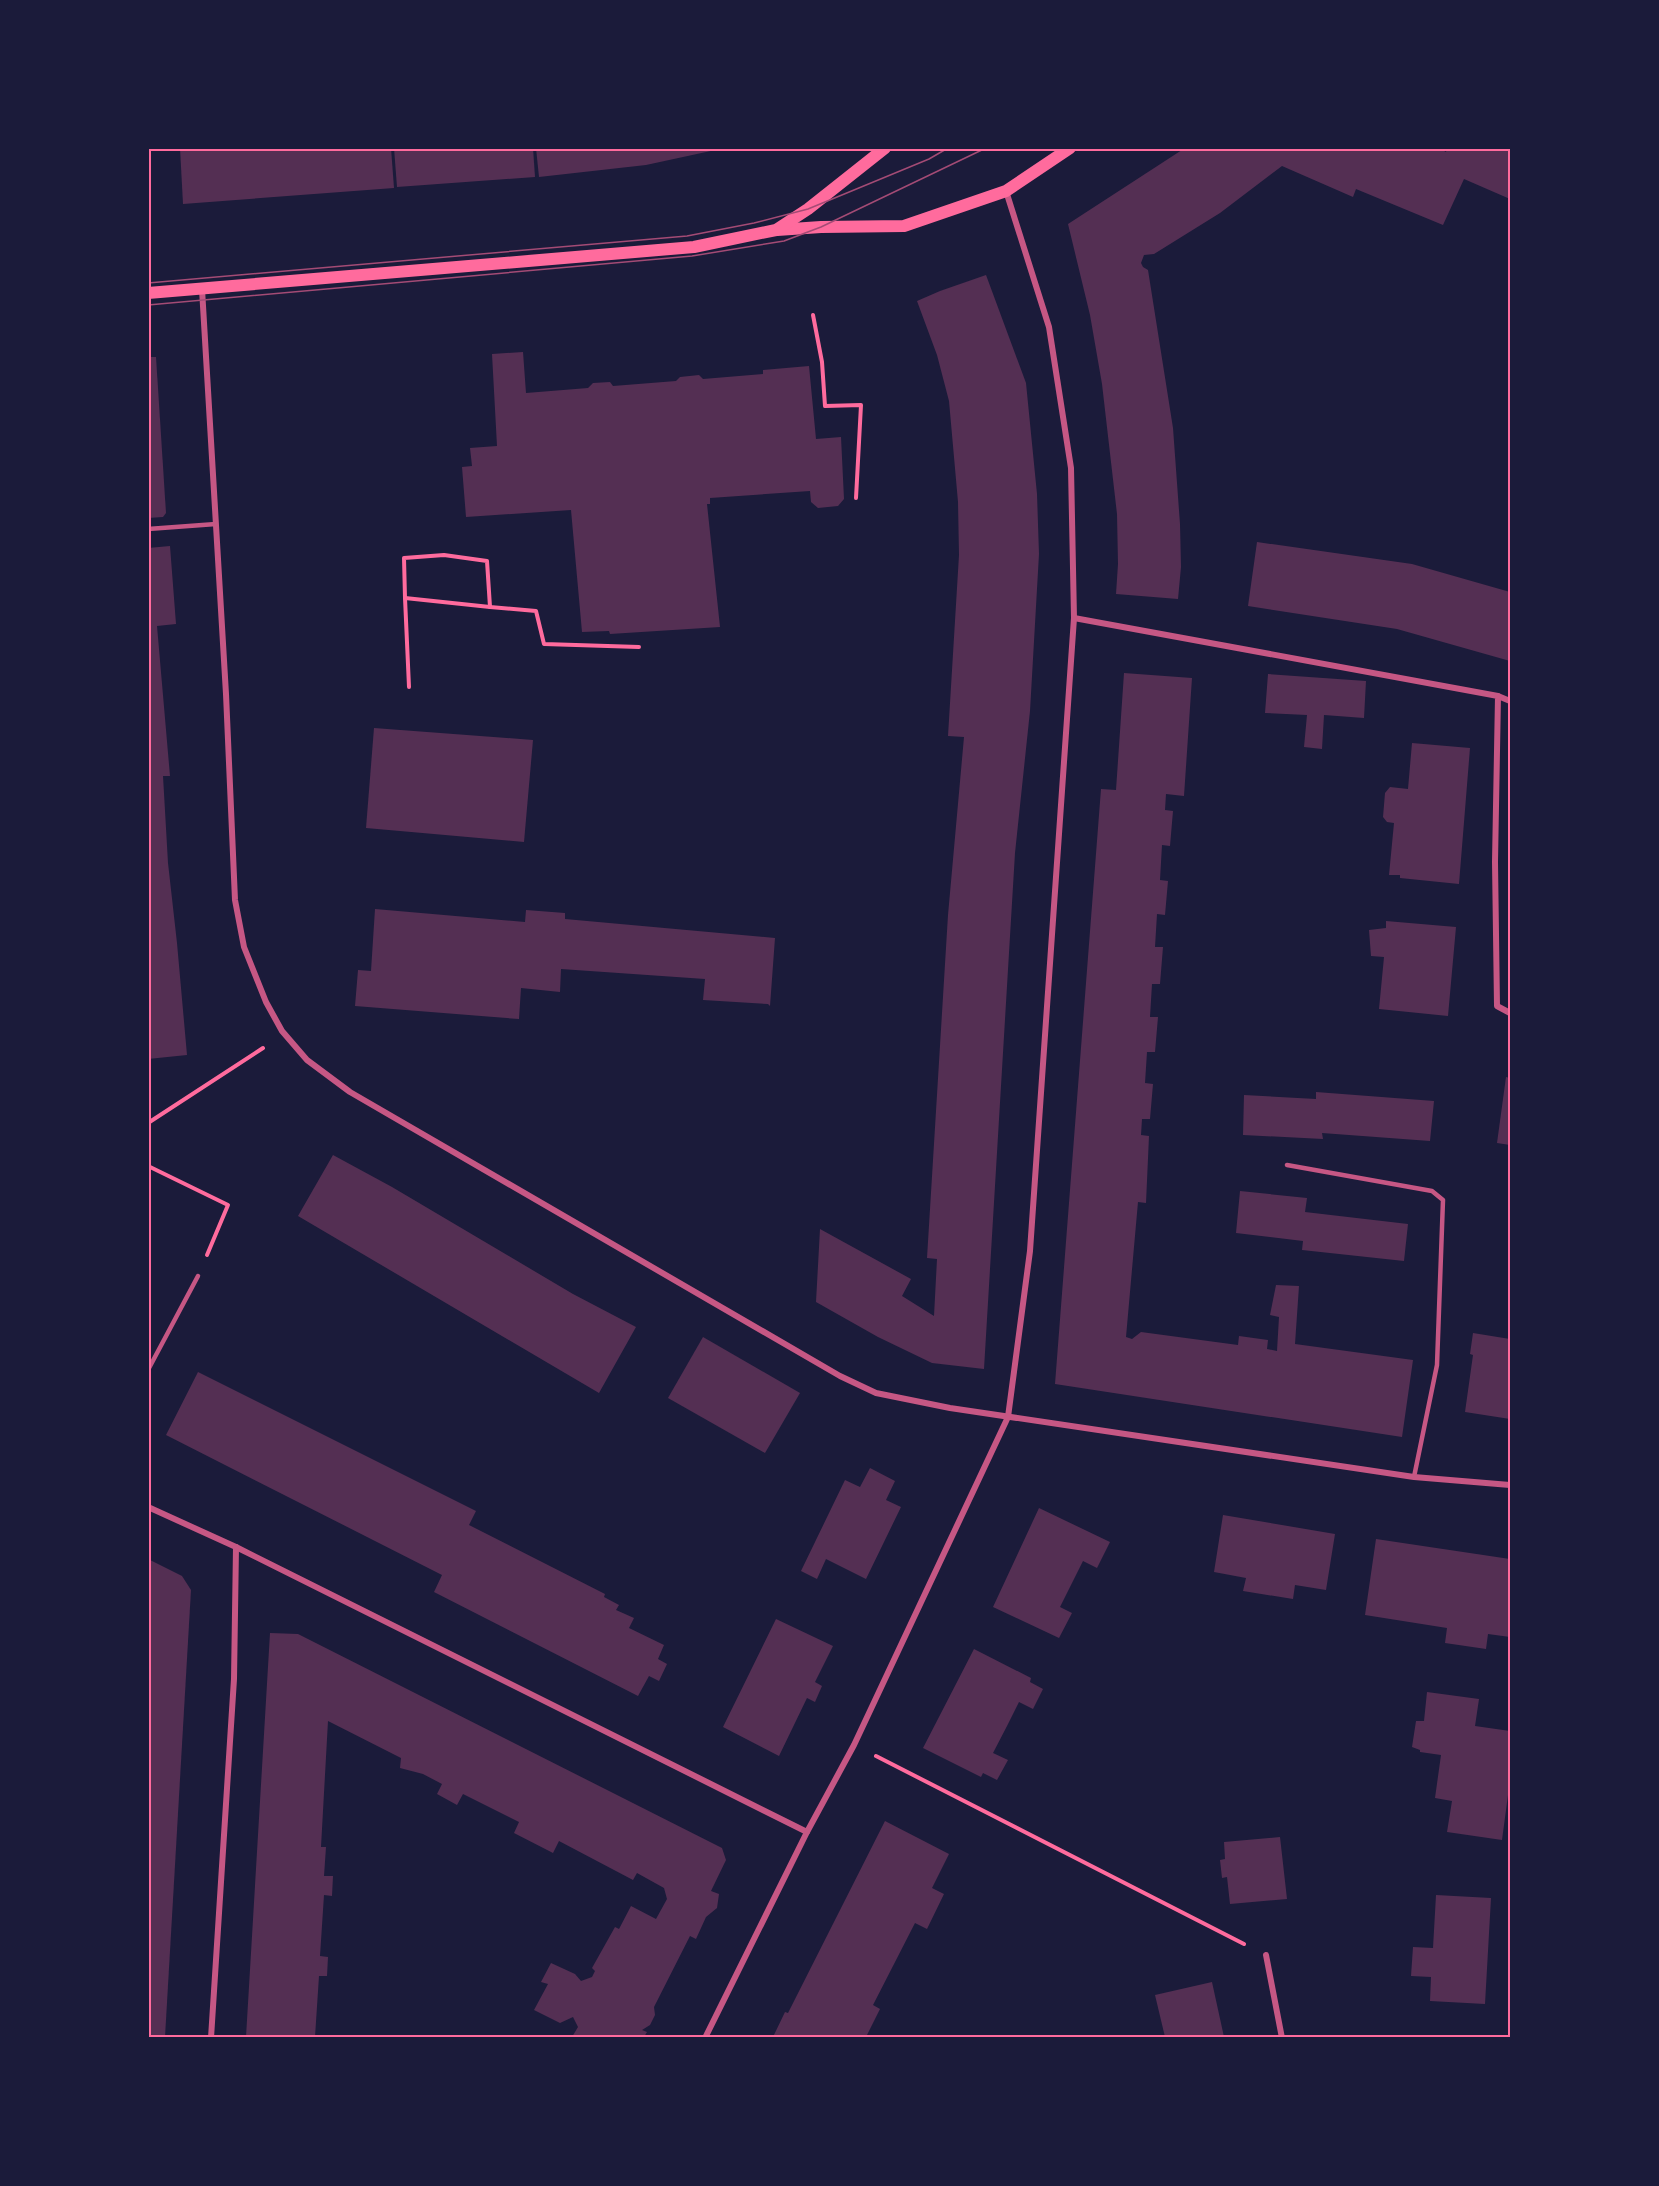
<svg xmlns="http://www.w3.org/2000/svg" width="1659" height="2186" font-family="Jost,sans-serif">
<style>
.building{fill:#542f53}
.lines{fill:none;stroke-linecap:round;stroke-linejoin:round}
.path{stroke:#ff6b9d;stroke-width:4}
.service{stroke:#c65784;stroke-width:4.5}
.minor{stroke:#c65784;stroke-width:6}
.secondary{stroke:#ff6b9d;stroke-width:12}
.tram{stroke:#a44b75;stroke-width:1.5}
.neatline{fill:none;stroke:#ff6b9d;stroke-width:2}
</style>
<rect width="100%" height="100%" fill="#1b1b3a"/>
<g class="building">
<polygon points="180,148 391,148 394,188 183,204"/>
<polygon points="394,148 533,148 535,177 397,187"/>
<polygon points="536,148 719,148 720,149 646,165 539,177"/>
<polygon points="1185,148 1439,148 1446,152 1447,148 1510,148 1510,199 1464,179 1443,225 1356,189 1353,197 1282,166 1220,213 1154,254 1144,255 1141,263 1143,267 1148,270 1173,428 1180,524 1181,567 1178,599 1116,594 1118,564 1117,514 1102,384 1090,315 1068,224"/>
<polygon points="986,275 1026,383 1037,494 1039,554 1030,711 1015,853 984,1369 932,1363 878,1337 816,1302 820,1229 911,1279 902,1296 934,1316 937,1259 927,1258 948,915 964,737 948,736 959,555 958,502 949,401 937,355 917,301 940,291"/>
<polygon points="523,352 526,393 588,388 593,383 610,382 613,386 676,381 680,377 699,375 703,379 763,374 763,370 809,366 816,439 841,437 844,499 838,506 818,508 811,502 810,491 710,498 710,504 707,504 720,627 610,634 609,631 582,632 571,510 466,517 462,467 472,466 470,448 497,446 492,354"/>
<polygon points="148,357 156,357 166,513 163,517 148,518"/>
<polygon points="1257,542 1412,564 1510,592 1510,661 1397,629 1248,606"/>
<polygon points="170,546 176,624 157,626 170,776 163,776 168,863 177,943 187,1055 148,1059 148,548"/>
<polygon points="1124,673 1192,678 1184,796 1166,794 1165,810 1173,811 1170,846 1162,845 1160,880 1168,881 1165,915 1157,914 1155,947 1163,947 1160,984 1152,984 1150,1017 1158,1017 1155,1052 1147,1052 1145,1083 1153,1084 1150,1119 1142,1119 1141,1135 1149,1136 1146,1203 1138,1202 1126,1337 1132,1339 1141,1332 1238,1345 1239,1336 1268,1340 1267,1349 1277,1351 1279,1317 1270,1315 1276,1285 1299,1286 1295,1344 1413,1360 1402,1437 1055,1384 1101,789 1116,790"/>
<polygon points="1268,674 1366,681 1364,718 1324,715 1322,749 1304,747 1307,715 1265,713"/>
<polygon points="374,728 533,740 524,842 366,828"/>
<polygon points="1412,743 1470,748 1459,884 1400,878 1400,875 1389,875 1394,823 1387,822 1383,817 1385,793 1390,787 1408,789"/>
<polygon points="375,909 525,922 526,910 565,913 565,919 775,938 770,1006 768,1004 703,1000 705,979 561,969 560,992 521,988 519,1019 355,1006 358,970 371,971"/>
<polygon points="1386,921 1456,927 1448,1016 1379,1009 1384,957 1371,956 1369,930 1386,928"/>
<polygon points="1506,1077 1510,1078 1510,1145 1497,1143"/>
<polygon points="1316,1092 1434,1101 1430,1141 1322,1133 1323,1139 1243,1135 1244,1095 1316,1099"/>
<polygon points="333,1155 392,1187 573,1294 636,1327 599,1393 298,1216"/>
<polygon points="1240,1191 1307,1198 1305,1212 1408,1224 1404,1261 1302,1250 1303,1241 1236,1233"/>
<polygon points="1473,1333 1510,1339 1510,1419 1465,1412 1473,1355 1470,1354"/>
<polygon points="703,1337 800,1393 765,1453 668,1398"/>
<polygon points="198,1372 476,1511 469,1525 605,1594 604,1597 619,1605 616,1610 634,1618 629,1628 664,1645 658,1659 667,1664 659,1681 649,1676 638,1696 434,1592 442,1575 166,1435"/>
<polygon points="870,1468 895,1481 886,1500 901,1507 866,1579 826,1559 817,1579 801,1571 845,1480 860,1487"/>
<polygon points="1039,1508 1110,1542 1097,1568 1083,1561 1060,1607 1072,1613 1059,1638 993,1607"/>
<polygon points="1223,1515 1335,1534 1326,1590 1295,1585 1293,1599 1243,1591 1246,1578 1214,1572"/>
<polygon points="1376,1539 1510,1559 1510,1637 1488,1634 1486,1649 1445,1643 1447,1628 1365,1615"/>
<polygon points="148,1559 182,1576 191,1590 165,2037 148,2037"/>
<polygon points="776,1619 833,1646 815,1682 822,1686 815,1702 807,1698 779,1756 723,1727"/>
<polygon points="270,1633 298,1634 722,1848 726,1860 711,1891 719,1894 717,1908 706,1917 696,1939 690,1936 654,2007 655,2015 650,2025 642,2030 647,2032 644,2037 572,2037 578,2027 573,2017 560,2023 534,2010 548,1984 541,1982 551,1963 575,1974 581,1981 592,1977 595,1971 592,1968 615,1927 619,1929 631,1906 656,1919 667,1899 664,1888 637,1873 633,1880 559,1841 553,1853 514,1833 519,1822 463,1794 457,1805 437,1794 442,1784 423,1774 400,1768 401,1758 328,1721 321,1847 326,1847 324,1876 333,1876 332,1896 324,1895 320,1956 328,1957 327,1976 319,1976 315,2037 246,2037"/>
<polygon points="974,1649 1031,1678 1030,1682 1043,1689 1033,1709 1019,1702 1007,1726 993,1753 1008,1760 997,1780 983,1773 981,1777 923,1748"/>
<polygon points="1427,1692 1479,1699 1475,1726 1510,1731 1510,1780 1502,1840 1447,1832 1452,1801 1435,1798 1441,1755 1420,1752 1420,1750 1412,1747 1416,1721 1424,1721"/>
<polygon points="885,1821 949,1854 932,1888 944,1894 927,1929 915,1923 873,2005 880,2009 866,2037 773,2037 785,2012 788,2013"/>
<polygon points="1280,1837 1287,1899 1230,1904 1227,1877 1222,1878 1220,1860 1225,1859 1224,1842"/>
<polygon points="1436,1895 1491,1898 1485,2004 1430,2001 1431,1977 1411,1976 1413,1947 1433,1948"/>
<polygon points="1212,1982 1224,2037 1165,2037 1155,1995"/>
</g>
<g class="lines">
<g class="path">
<polyline points="813,315 822,362 825,406 861,405 856,498"/>
<polyline points="405,598 404,558 444,555 487,561 490,607 536,611 544,644 639,647"/>
<polyline points="409,687 405,598 490,607"/>
<polyline points="148,1123 263,1048"/>
<polyline points="148,1166 228,1205 207,1255"/>
<polyline points="876,1756 1244,1944"/>
</g>
<g class="service">
<polyline points="148,529 216,524"/>
<polyline points="1287,1165 1432,1191 1443,1200 1437,1365 1414,1477"/>
<polyline points="148,1370 198,1276"/>
</g>
<g class="minor">
<polyline points="202,289 226,694 235,900 244,947 266,1002 282,1031 307,1060 350,1092 840,1376 876,1393 950,1408 1414,1477 1510,1485"/>
<polyline points="1074,618 1498,696 1495,862 1497,1006 1510,1013"/>
<polyline points="1498,696 1510,701"/>
<polyline points="148,1507 236,1547 807,1832"/>
<polyline points="1266,1955 1282,2038"/>
<polyline points="211,2038 234,1679 236,1547"/>
<polyline points="705,2038 807,1832 854,1745 1008,1417 1030,1251 1074,618 1071,468 1049,327 1006,191"/>
</g>
<g class="secondary">
<polyline points="777,230 821,227 904,226 1006,191 1070,148"/>
<polyline points="148,293 694,247 776,230 808,209 885,148"/>
</g>
<g class="tram">
<polyline points="148,283 687,236 754,223 808,209 929,159 948,148"/>
<polyline points="148,305 692,256 784,241 821,227 986,148"/>
</g>
</g>
<rect width="1659" height="2186" fill="none" stroke="#1b1b3a" stroke-width="300"/>
<rect x="150" y="150" width="1359" height="1886" class="neatline"/>
</svg>
